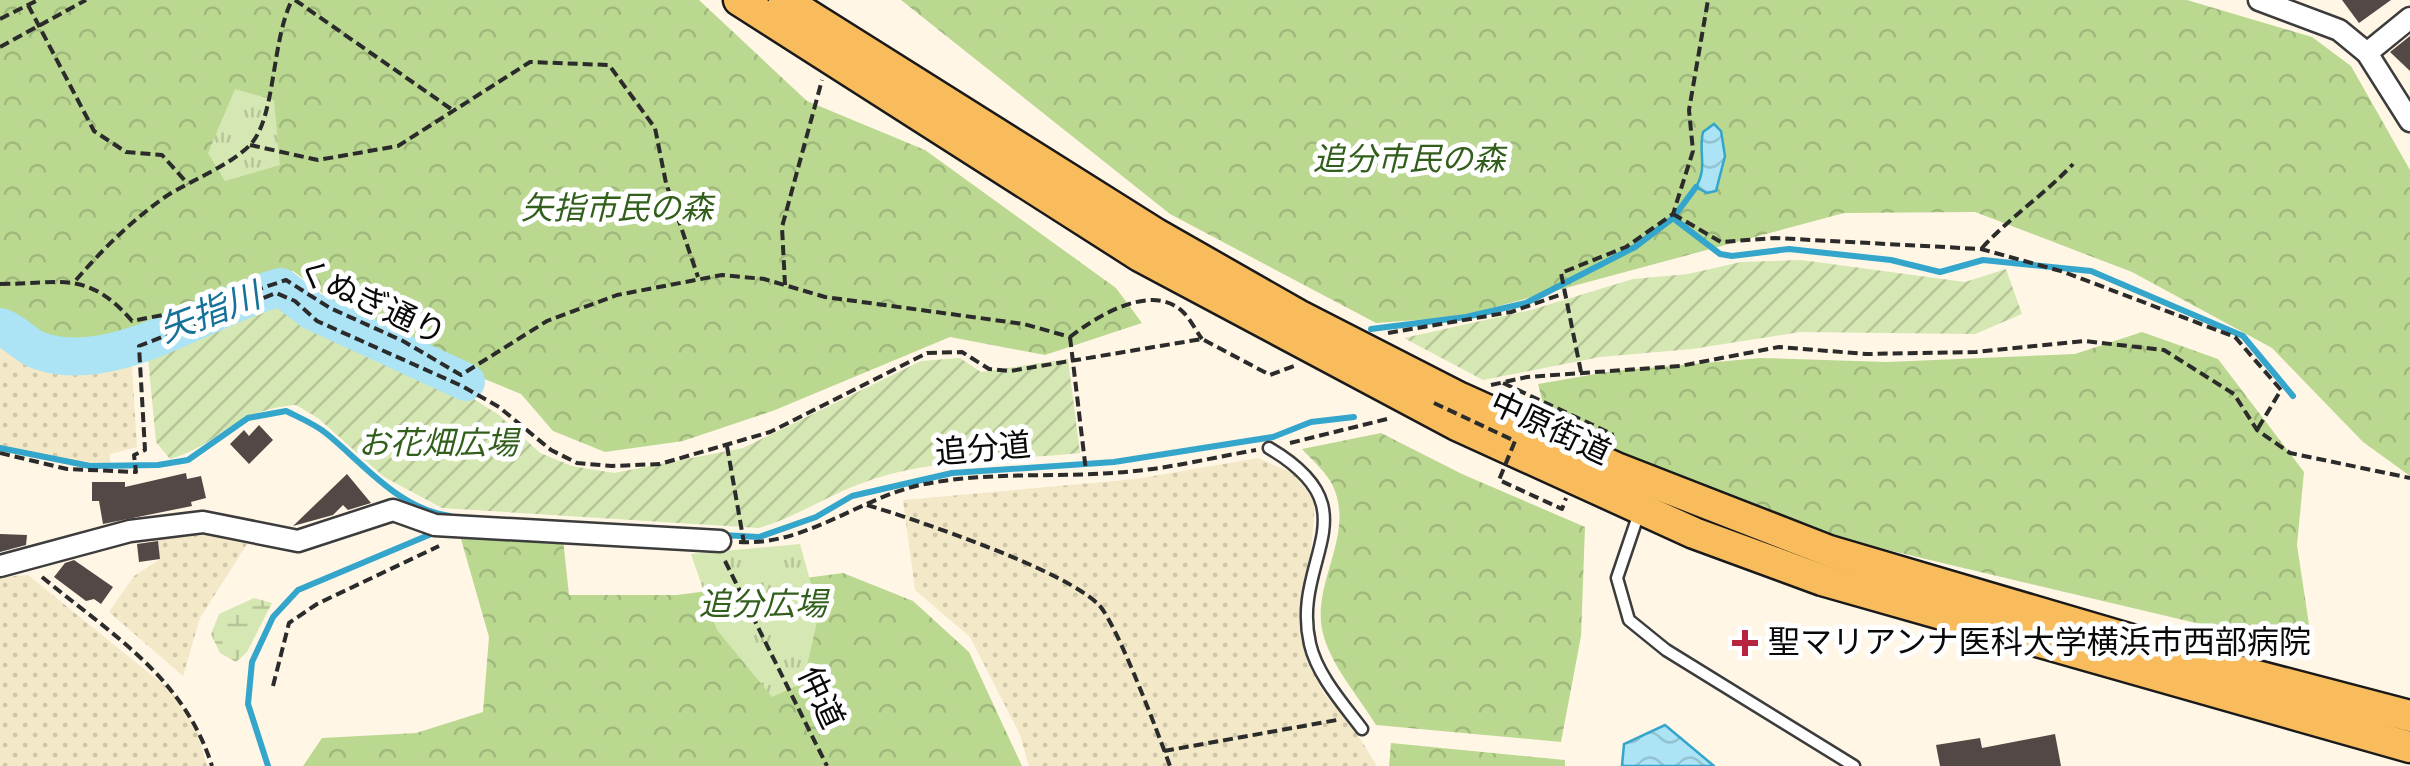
<svg xmlns="http://www.w3.org/2000/svg" width="2410" height="766" font-family="Spectral,'Noto Sans JP',serif">
<style>
.farmland{fill:url(#farmland-dots)}
.forest{fill:url(#forest-crowns)}
.wetland{fill:url(#wetland-marsh)}
.park{fill:url(#park-tufts)}
.garden{fill:url(#garden-furrows)}
.water{fill:url(#water-waves);stroke:#34a5cb;stroke-width:2.5}
.lines{fill:none;stroke-linecap:round;stroke-linejoin:round}
.stream{stroke:#34a5cb;stroke-width:6}
.river{stroke:#ace4f5;stroke-width:38}
.building{fill:#524946}
.lane-casing{stroke:#3c3c3c;stroke-width:15}
.street-casing{stroke:#3c3c3c;stroke-width:25}
.primary-casing{stroke:#1a1a1a;stroke-width:35}
.path{stroke:#2b2b2b;stroke-width:4;stroke-dasharray:10 5;stroke-linecap:butt}
.lane{stroke:#fff;stroke-width:10}
.street{stroke:#fff;stroke-width:20}
.primary{stroke:#f8bc5d;stroke-width:30}
.path-bridge{stroke:#2b2b2b;stroke-width:4;stroke-dasharray:10 5;stroke-linecap:butt}
.poi-dot{fill:#b72440;stroke:#fff;stroke-width:4}
.labels{text-anchor:middle;dominant-baseline:central;stroke-width:10;stroke-linejoin:round;paint-order:stroke}
.park-label{font-size:32px;font-style:italic;fill:#335f1c;stroke:#fff}
.street-label{font-size:32px;fill:#090909;stroke:#fff}
.poi-label{font-size:32px;fill:#090909;stroke:#fff;text-anchor:start}
.water-label{font-size:35px;font-style:italic;fill:#167298;stroke:#fff}
</style>
<defs>
<pattern id="farmland-dots" width="8" height="8" patternUnits="userSpaceOnUse" patternTransform="scale(2.5)"><rect width="8" height="8" fill="#f3e9c8"/><path d="M2 2h.1M6 6h.1" fill="none" stroke="#cfc6aa" stroke-width="1.8" stroke-linecap="round"/></pattern>
<pattern id="forest-crowns" width="20" height="18" patternUnits="userSpaceOnUse" patternTransform="scale(2.5)"><rect width="20" height="18" fill="#bbd891"/><path d="M2 6a3 3 0 1 1 6 0M12 15a3 3 0 1 1 6 0" fill="none" stroke="#9fb87c"/></pattern>
<pattern id="wetland-marsh" width="20" height="14" patternUnits="userSpaceOnUse" patternTransform="scale(2.5)"><rect width="20" height="14" fill="#d5e7b2"/><path d="M1 5h8M5 5V1M11 12h8M15 12V8" fill="none" stroke="#b6c598"/></pattern>
<pattern id="park-tufts" width="24" height="20" patternUnits="userSpaceOnUse" patternTransform="scale(2.5)"><rect width="24" height="20" fill="#d5e7b2"/><path d="M3 7l-1-3M5 7V3M7 7l1-3M15 17l-1-3M17 17v-4M19 17l1-3" fill="none" stroke="#b6c598"/></pattern>
<pattern id="garden-furrows" width="10" height="10" patternUnits="userSpaceOnUse" patternTransform="scale(2.5)"><rect width="10" height="10" fill="#d5e7b2"/><path d="M-1 1l2-2M0 10L10 0M9 11l2-2" fill="none" stroke="#b6c598"/></pattern>
<pattern id="water-waves" width="16" height="10" patternUnits="userSpaceOnUse" patternTransform="scale(2.5)"><rect width="16" height="10" fill="#ace4f5"/><path d="M0 5q4-4 8 0t8 0" fill="none" stroke="#93c2d1"/></pattern>
</defs>
<rect width="100%" height="100%" fill="#fff6e6"/>
<g class="farmland">
<polygon points="0,327 39,351 97,358 131,350 137,447 110,454 110,466 44,460 0,448"/>
<polygon points="1258,458 1295,474 1315,503 1309,575 1299,613 1307,662 1324,694 1345,715 1377,766 1029,766 1020,735 970,637 915,590 903,500 1136,479"/>
<polygon points="209,532 247,544 200,618 183,676 109,612 134,576 160,559 157,538"/>
<polygon points="28,575 170,690 196,728 207,766 0,766 0,577"/>
</g>
<g class="forest">
<polygon points="0,0 699,0 807,101 925,150 1116,288 1142,323 1045,355 950,337 775,410 683,441 605,452 553,431 521,394 380,336 293,271 164,313 97,358 0,318"/>
<polygon points="901,0 2187,0 2312,37 2351,66 2410,170 2410,476 2363,442 2272,348 2132,272 1975,212 1844,213 1458,317 1376,323 1170,214"/>
<polygon points="2142,332 2218,359 2304,472 2297,545 2311,638 2293,646 1833,537 1597,446 1546,415 1538,384 1613,371 1761,358 1887,362 2075,354"/>
<path d="M1381 433 1462 474 1585 527 1581 636 1561 742 1376 725C1358 695 1324 658 1321 622 1317 575 1355 531 1332 484 1326 472 1311 459 1302 449Z"/>
<polygon points="461,539 563,539 569,595 677,595 843,573 913,601 969,652 1022,766 303,766 322,738 416,733 483,712 489,637"/>
<polygon points="1391,743 1565,760 1565,766 1389,766"/>
</g>
<polygon class="wetland" points="254,598 272,603 247,652 236,662 220,653 211,634 219,614"/>
<g class="park">
<polygon points="235,89 274,100 280,165 225,181 208,153"/>
<polygon points="800,544 819,613 803,683 772,697 717,630 691,554"/>
</g>
<g class="garden">
<polygon points="1801,260 1965,282 2006,269 2022,314 1975,334 1800,332 1692,349 1600,357 1483,380 1404,338 1531,310 1633,279 1688,274 1741,262"/>
<path d="M256 303 287 304 469 396 499 415 540 453 572 466 614 473 743 448 921 361 960 358 981 372 1068 359 1080 453C1011 460 930 458 865 482 828 495 797 517 759 528L442 508 384 477 318 418 296 405C232 410 220 445 170 459L156 442 147 347 190 323Z"/>
</g>
<g class="water">
<path d="M1714 124 1721 131 1725 156 1716 191 1707 193 1696 187C1708 167 1698 152 1703 132Z"/>
<polygon points="1665,725 1714,766 1715,766 1622,766 1624,744"/>
</g>
<g class="lines">
<g class="stream">
<polyline points="1673,218 1696,187"/>
<polyline points="1371,329 1466,317 1526,303 1635,247 1673,218 1720,254 1732,256 1789,249 1891,260 1940,272 1983,260 2091,271 2243,336 2293,396"/>
<path d="M0 448 90 466 158 465 188 460 248 418 286 411C300 418 315 424 327 434 365 465 399 509 450 516"/>
<polyline points="722,535 759,537 816,517 852,496 952,473 1114,462 1273,437 1311,422 1354,417"/>
<polyline points="268,766 248,704 252,662 273,617 298,590 436,532"/>
</g>
<path class="river" d="M0 327C16 332 25 346 40 351 115 377 208 306 281 287L312 311 466 382"/>
</g>
<g class="building">
<polygon points="2342,0 2391,0 2359,23"/>
<polygon points="2410,36 2410,71 2390,52"/>
<polygon points="259,425 273,440 249,464 230,444 244,430 249,436"/>
<polygon points="186,473 187,479 201,476 206,498 191,502 192,506 103,524 99,501 92,501 92,482 125,482 125,487"/>
<polygon points="347,474 371,503 348,510 343,505 333,515 293,526"/>
<polygon points="0,534 27,535 26,545 0,552"/>
<polygon points="158,541 160,559 139,562 137,544"/>
<polygon points="74,560 113,587 101,604 94,599 86,601 54,577 65,563"/>
<polygon points="2055,734 2061,766 1940,766 1936,745 1980,738 1982,748"/>
</g>
<g class="lines">
<g class="lane-casing">
<g id="lane">
<path d="M1269 448C1376 511 1290 558 1310 644 1317 675 1344 705 1362 729"/>
<polyline points="1640,510 1617,578 1629,620 1666,650 1854,766"/>
</g>
</g>
<g class="street-casing">
<g id="street">
<polyline points="2259,0 2339,30 2367,53 2410,121"/>
<polyline points="2367,53 2410,18"/>
<polyline points="0,566 130,531 203,522 298,541 393,510 435,525 720,541"/>
</g>
</g>
<g class="primary-casing">
<g id="primary">
<polyline points="739,0 1140,256 1457,425 1694,533 1822,580 2410,747"/>
<polyline points="784,0 1156,234 1298,315 1460,398 1616,468 1829,551 2230,669 2410,716"/>
</g>
</g>
<g class="path">
<polyline points="295,0 454,111"/>
<polyline points="28,5 94,131 126,152 162,155 188,184"/>
<polyline points="0,19 38,0"/>
<polyline points="0,47 86,0"/>
<polyline points="250,145 318,160 398,146 530,62 609,65 655,128 666,183 698,277"/>
<polyline points="1673,214 1721,242 1775,238 1981,249 2064,272 2235,337 2281,390 2257,430"/>
<path d="M1982 248C2010 217 2044 195 2073 164"/>
<path d="M76 280C103 249 131 221 165 197 191 180 228 167 250 145 276 118 271 42 292 0"/>
<path d="M0 284C60 284 87 269 132 321L209 306 286 280 330 308 403 341 461 375 547 321 617 295 722 275 764 279 825 297 1024 324 1070 337"/>
<polyline points="785,285 782,227 822,80"/>
<polyline points="1388,333 1511,312 1565,293"/>
<path d="M1070 337C1097 316 1153 281 1184 313 1191 320 1196 331 1202 339"/>
<polyline points="1070,337 1086,471"/>
<polyline points="1581,372 1561,273 1626,247 1673,214 1693,151 1689,110 1708,0"/>
<polyline points="1503,383 1612,434 1613,439"/>
<polyline points="1491,385 1527,377 1680,366 1779,347 1866,354 1976,352 2084,341 2164,350 2234,394 2257,430 2290,453 2410,478"/>
<polyline points="1290,443 1387,419"/>
<polyline points="727,446 744,543"/>
<polyline points="0,453 67,469 136,472 134,455 145,450 139,346 276,293 295,301 317,321 462,386 499,407 551,450 577,463 612,466 660,464 770,432 927,353 962,352 989,369 1010,371 1202,339 1270,375 1294,366"/>
<path d="M867 505C917 520 1065 570 1099 605 1117 624 1159 736 1170 766"/>
<path d="M739 542C805 546 858 499 920 485 991 470 1064 479 1135 471 1175 467 1216 457 1256 450"/>
<polyline points="725,561 827,766"/>
<path d="M42 577C111 634 184 677 212 766"/>
<polyline points="273,686 289,623 317,604 439,546"/>
<polyline points="1164,751 1337,720"/>
</g>
<use href="#lane" class="lane"/>
<use href="#street" class="street"/>
<use href="#primary" class="primary"/>
<polyline class="path-bridge" points="1434,403 1515,441 1499,480 1562,509 1566,498"/>
</g>
<path class="poi-dot" d="M1740 628h10v10h10v10h-10v10h-10v-10h-10v-10h10z"/>
<g class="labels">
<g class="park-label">
<text x="1409" y="160">追分市民の森</text>
<text x="617" y="209">矢指市民の森</text>
<text x="438" y="444">お花畑広場</text>
<text x="763" y="605">追分広場</text>
</g>
<g class="street-label">
<text transform="translate(371 303) rotate(25)">くぬぎ通り</text>
<text transform="translate(1550 429) rotate(25)">中原街道</text>
<text transform="translate(983 450) rotate(-5)">追分道</text>
<text transform="translate(820 698) rotate(65)">仲道</text>
</g>
<g class="poi-label">
<text x="1768" y="643">聖マリアンナ医科大学横浜市西部病院</text>
</g>
<g class="water-label">
<text transform="translate(210 314) rotate(-21)">矢指川</text>
</g>
</g>
</svg>
